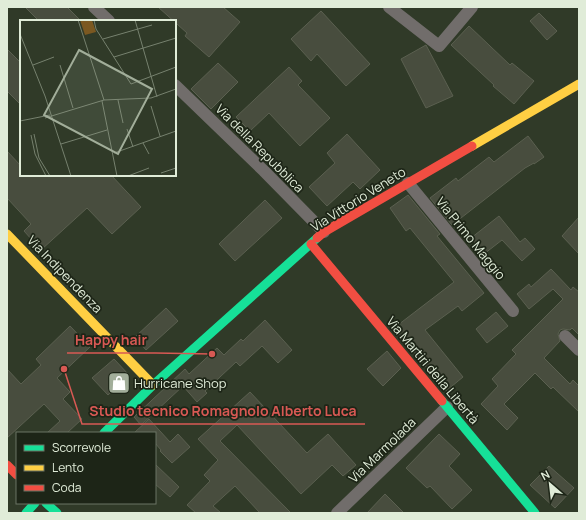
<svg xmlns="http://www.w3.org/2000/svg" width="586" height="520" font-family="Manrope,sans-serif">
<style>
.building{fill:#484d3e;stroke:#5b6050}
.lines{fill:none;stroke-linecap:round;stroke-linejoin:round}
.street{stroke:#716d6b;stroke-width:12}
.fast{stroke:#16e098;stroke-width:9}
.slow{stroke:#ffcf43;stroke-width:9}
.jam{stroke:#f24e42;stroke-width:9}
.labels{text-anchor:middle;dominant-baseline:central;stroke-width:3.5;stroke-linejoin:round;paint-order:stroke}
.street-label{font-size:13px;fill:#e0ecd8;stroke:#1d2517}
.poi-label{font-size:13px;fill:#e0ecd8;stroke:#1d2517;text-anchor:start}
.inset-road{fill:none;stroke:#76816e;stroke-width:1}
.view{fill:#a2ae9a;fill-opacity:0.15;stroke:#a2ae9a;stroke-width:2}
.inset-edge{fill:none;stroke:#e0ecd8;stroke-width:2}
.leader{fill:none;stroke:#d85954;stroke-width:1.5}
.callout-dot{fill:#d85954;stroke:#1d2517;stroke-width:1.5}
.callout-label{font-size:14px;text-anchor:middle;font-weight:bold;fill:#d85954;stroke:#1d2517;stroke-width:3.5;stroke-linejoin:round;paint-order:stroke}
</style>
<rect width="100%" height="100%" fill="#303a28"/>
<g class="building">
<polygon points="25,7 67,7 81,21 39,21"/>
<polygon points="158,7 223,7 240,22 209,57 185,36 187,33"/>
<polygon points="321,11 370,64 346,86 317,54 311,61 291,39"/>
<polygon points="539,13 557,31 547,40 530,21"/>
<polygon points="469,26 510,65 512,63 534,81 514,104 493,86 494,85 451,45"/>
<polygon points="426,45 453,96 426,108 401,59"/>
<polygon points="7,49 21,63 21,105 7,91"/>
<polygon points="218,63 238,82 211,109 191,89"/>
<polygon points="289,67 302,81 298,85 330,118 300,146 269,113 250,131 236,117"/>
<polygon points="347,134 380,170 360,189 353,182 327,206 309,187 335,163 327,153"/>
<polygon points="528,136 544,157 534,164 534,163 525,168 452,225 430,198 456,178 458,181 489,157 494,162"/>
<polygon points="7,151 21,166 21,175 111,175 141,207 112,234 87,208 41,250 24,231 31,224 7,198"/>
<polygon points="408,195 440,234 437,236 484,293 462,311 458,306 425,330 463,377 446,391 394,328 454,282 410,228 406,231 390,208"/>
<polygon points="265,200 282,218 235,261 219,244"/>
<polygon points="499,216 520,242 525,238 535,249 522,261 502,240 484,254 471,238"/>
<polygon points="579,217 579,254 562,236"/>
<polygon points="551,269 571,290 573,287 579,292 579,335 572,328 570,330 563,329 560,330 558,334 560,341 544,358 570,384 573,380 579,386 579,412 553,387 551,389 535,373 504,404 518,418 507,430 481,404 498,386 492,379 516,354 512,350 563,299 553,289 529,309 517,294 529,284 531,287"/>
<polygon points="166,308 178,321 146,350 135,337"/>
<polygon points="496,312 508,326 487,343 476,329"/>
<polygon points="265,320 292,350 278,363 262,346 240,366 236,362 205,391 207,393 197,402 183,386 141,425 134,417 185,369 189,374 217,348 224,355 241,339 243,341"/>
<polygon points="70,326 90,347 57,378 70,392 63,399 82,419 67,433 47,433 60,421 44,404 7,438 7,369 21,384 41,365 36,359"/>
<polygon points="387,351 401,368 383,386 367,369"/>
<polygon points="114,359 129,375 108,395 92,378"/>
<polygon points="250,392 307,453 328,434 356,465 343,476 332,465 301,494 237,425 220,441 291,513 260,513 235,486 213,506 221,513 196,513 187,505 210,481 204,475 218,460 198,439"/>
<polygon points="149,419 170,442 178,434 190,447 172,463 160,451 161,450 155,443 155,433 134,433"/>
<polygon points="439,434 460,454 449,466 472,490 452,509 430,486 427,488 406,468"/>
<polygon points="155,464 179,487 170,497 155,484"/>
<polygon points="549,466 574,488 555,508 530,485"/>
<polygon points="385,494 404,513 367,513"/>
</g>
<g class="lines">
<g class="street">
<polyline points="94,7 109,21"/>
<polyline points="389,7 439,46 472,7"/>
<polyline points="175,85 264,171 324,232"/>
<polyline points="408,183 513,311"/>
<polyline points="565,336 579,350"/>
<polyline points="337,513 447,407"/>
</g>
<g class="fast">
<polyline points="442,401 535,513"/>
<polyline points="104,433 153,385 317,238"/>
<polyline points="46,503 57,513"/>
<polyline points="26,513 35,503"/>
</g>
<g class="slow">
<polyline points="472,146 579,84"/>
<polyline points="7,234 153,385"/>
</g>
<g class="jam">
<polyline points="317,238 324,232 472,146"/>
<polyline points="311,244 442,401"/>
<polyline points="7,465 17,475"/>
</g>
</g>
<defs>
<g id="shop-square" transform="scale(1.15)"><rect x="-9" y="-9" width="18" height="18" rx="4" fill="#a2ae9a" stroke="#1d2517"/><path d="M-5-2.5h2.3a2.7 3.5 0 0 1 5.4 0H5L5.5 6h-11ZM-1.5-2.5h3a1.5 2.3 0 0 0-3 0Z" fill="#fff"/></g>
</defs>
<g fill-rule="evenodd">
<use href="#shop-square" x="119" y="383"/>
</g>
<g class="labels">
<g class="street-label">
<text transform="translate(260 148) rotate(45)">Via della Repubblica</text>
<text transform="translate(358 199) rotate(-32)">Via Vittorio Veneto</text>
<text transform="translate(471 238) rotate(51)">Via Primo Maggio</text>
<text transform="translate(65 274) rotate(46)">Via Indipendenza</text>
<text transform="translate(433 370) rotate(50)">Via Martiri della Libertà</text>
<text transform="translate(382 450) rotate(-44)">Via Marmolada</text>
</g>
<g class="poi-label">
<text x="134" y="383">Hurricane Shop</text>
</g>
</g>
<g transform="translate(20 20)">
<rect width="156" height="156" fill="#303a28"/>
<path d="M60 0H72L76 12 65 15Z" fill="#7b5821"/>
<path class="inset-road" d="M58 0 84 80M74 0 76 9 111 64 156 47M115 0 137 77M0 14 25 76 51 156M83 19 132 5M94 37 156 18M13 45 34 37M40 45 53 88M98 80 103 103M82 81 97 156M131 86 140 116M25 98 84 80 131 78 156 69M0 101 30 95M107 109 113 127M14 114 19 138 30 156M11 115 15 134 26 156M123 123 129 134M41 124 87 110M94 133 156 111M141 153 156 148M108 156 129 148"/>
<path class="view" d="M59 30 132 69 98 134 24 95Z"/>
<rect width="156" height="156" class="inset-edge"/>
</g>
<path class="leader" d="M212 354L155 353H67M64 369L82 424H365"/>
<g class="callout-dot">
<circle cx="212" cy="354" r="4"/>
<circle cx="64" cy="369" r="4"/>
</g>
<g class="callout-label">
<text x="111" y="345">Happy hair</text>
<text x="223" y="416">Studio tecnico Romagnolo Alberto Luca</text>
</g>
<rect width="586" height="520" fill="none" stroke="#e0ecd8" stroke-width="16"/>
<rect x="16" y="432" width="140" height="72" fill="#1d2517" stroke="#6b7564"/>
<rect x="24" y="445" width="20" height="6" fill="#16e098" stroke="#6b7564"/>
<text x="52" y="452" font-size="12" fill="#e0ecd8">Scorrevole</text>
<rect x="24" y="465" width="20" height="6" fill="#ffcf43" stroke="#6b7564"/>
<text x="52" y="472" font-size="12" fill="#e0ecd8">Lento</text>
<rect x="24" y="485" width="20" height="6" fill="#f24e42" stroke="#6b7564"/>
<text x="52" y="492" font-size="12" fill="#e0ecd8">Coda</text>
<g transform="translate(550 484) rotate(332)" stroke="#1d2517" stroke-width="3" paint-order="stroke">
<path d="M0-3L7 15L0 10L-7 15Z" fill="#e0ecd8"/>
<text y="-6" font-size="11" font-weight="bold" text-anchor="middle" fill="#e0ecd8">N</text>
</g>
</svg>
